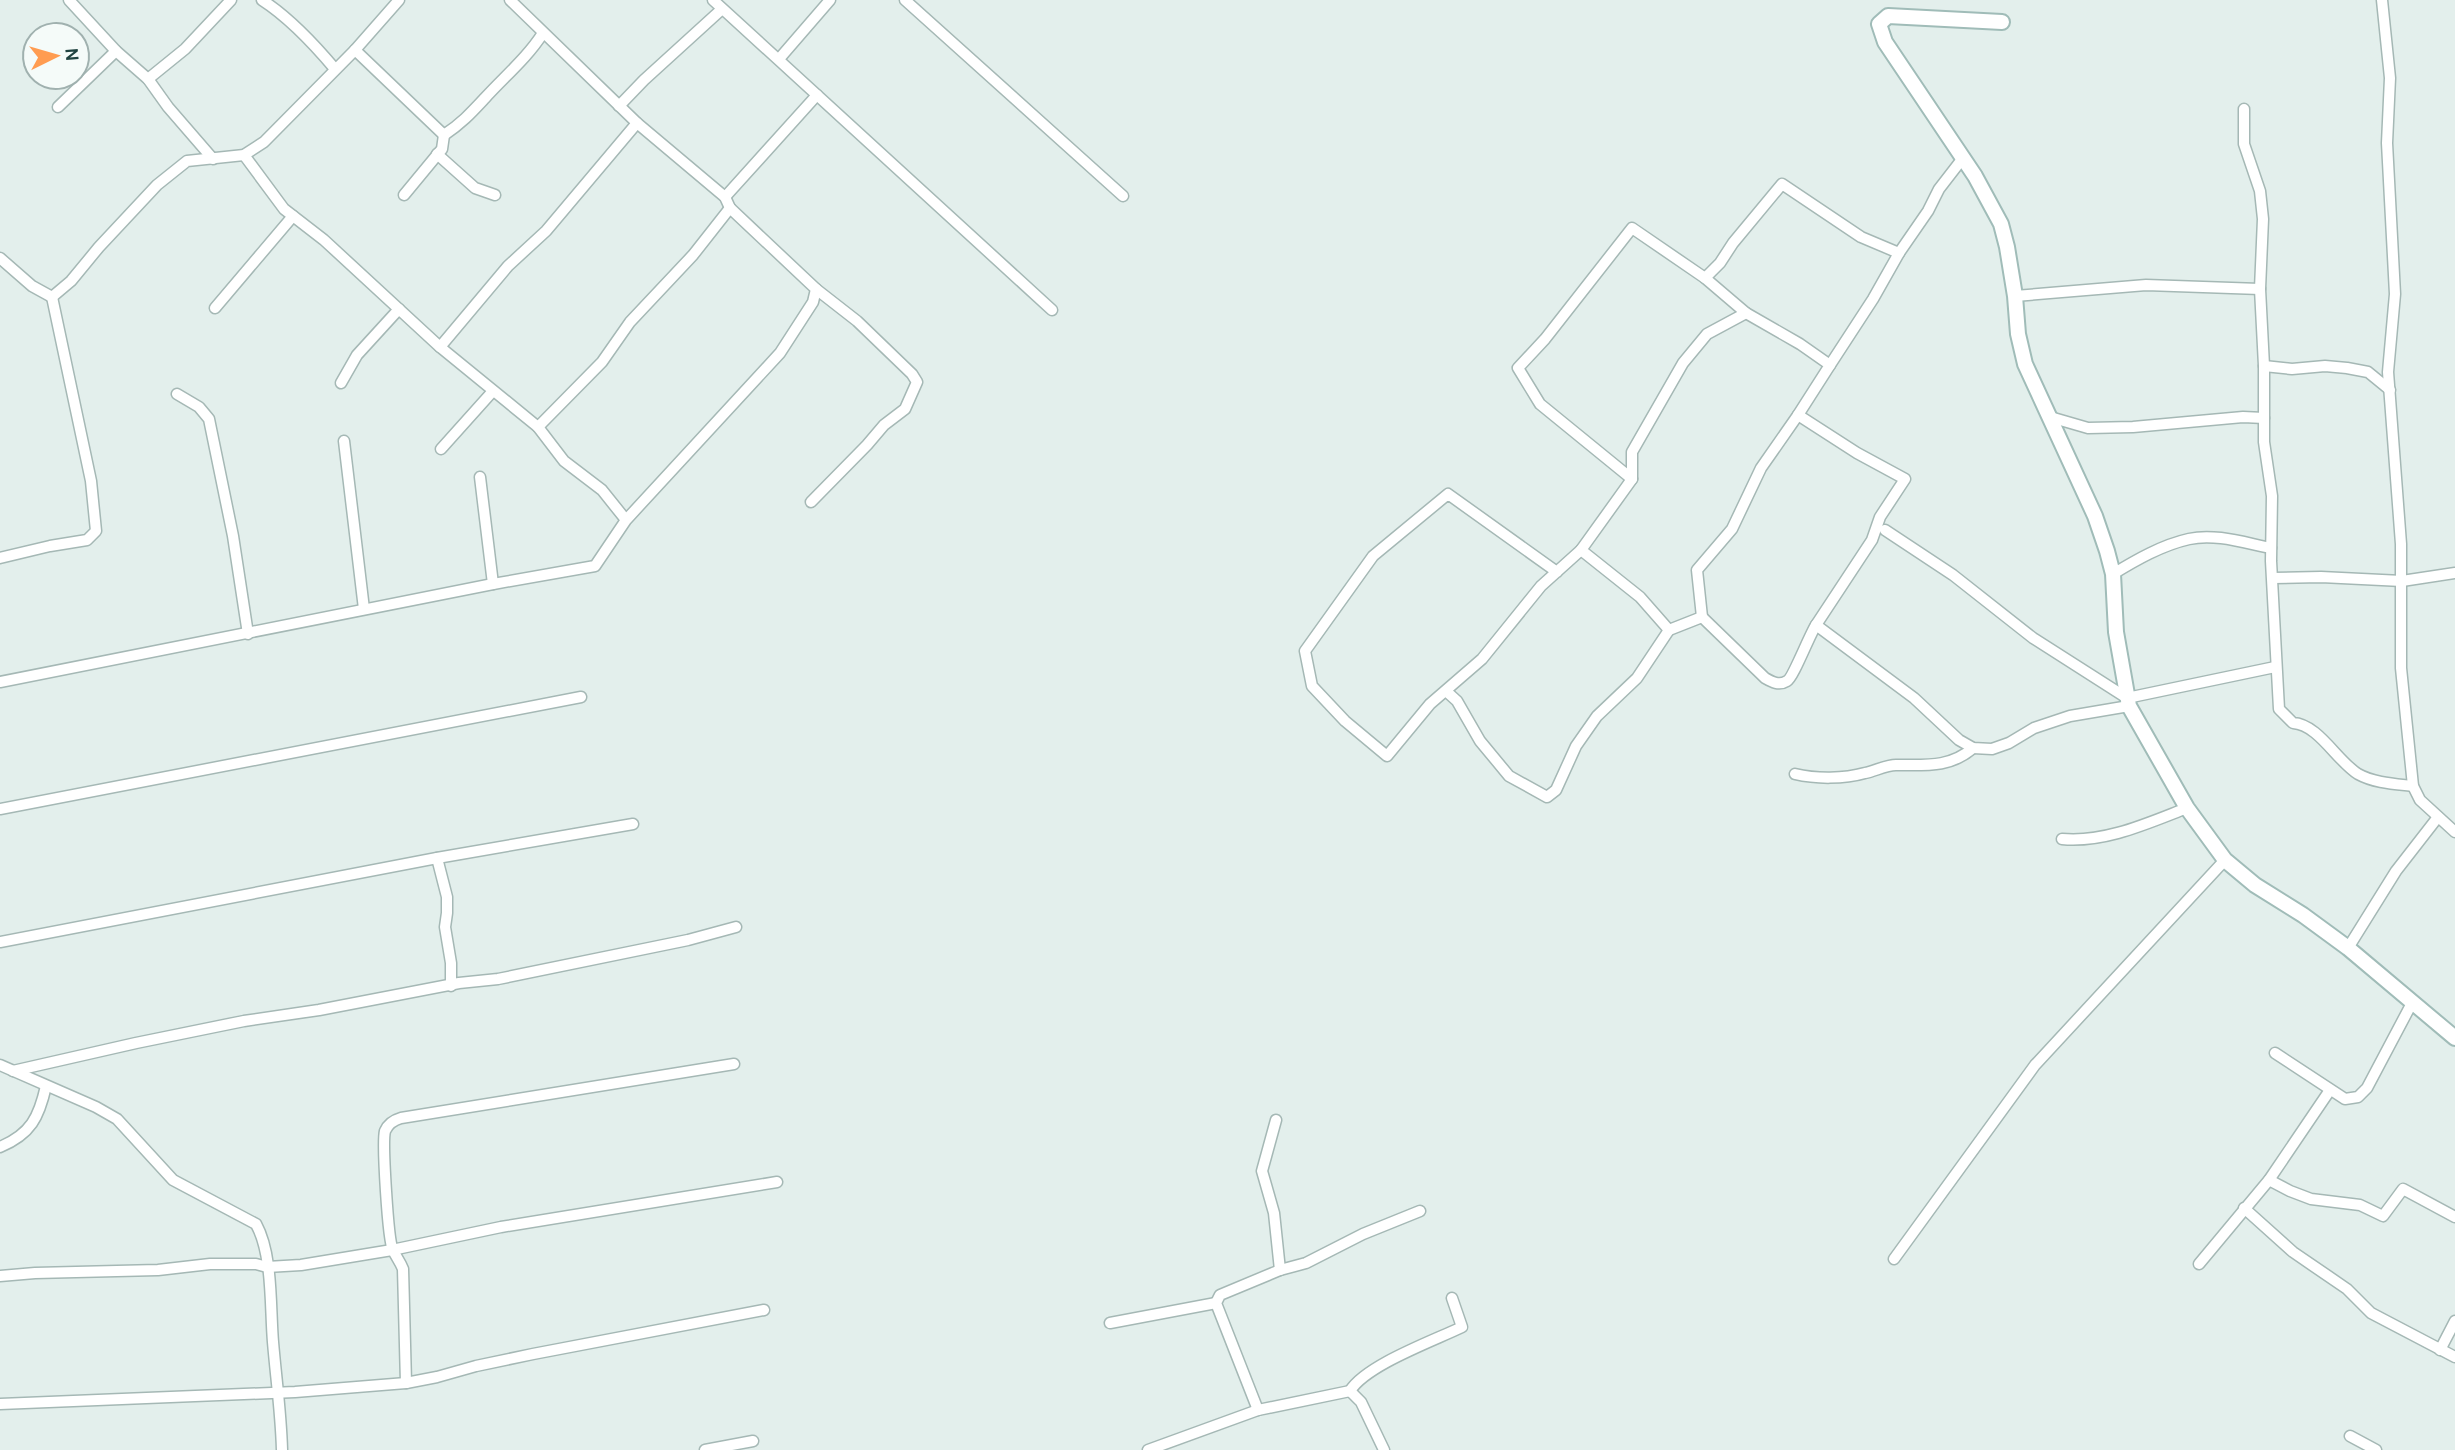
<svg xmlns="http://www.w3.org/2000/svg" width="2455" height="1450" font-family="Karla,sans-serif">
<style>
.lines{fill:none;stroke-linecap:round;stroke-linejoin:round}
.street-casing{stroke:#a5b8b5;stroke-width:13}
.secondary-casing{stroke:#a0bcb8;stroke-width:18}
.street{stroke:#fff;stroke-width:10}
.secondary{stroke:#fff;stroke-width:14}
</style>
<rect width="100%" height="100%" fill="#e3efec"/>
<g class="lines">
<g class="street-casing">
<g id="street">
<polyline points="69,0 116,51 148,79 168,107 213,159"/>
<path d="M262 0C290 18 314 44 335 69"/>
<polyline points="510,0 637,123 725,197 730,208"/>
<polyline points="713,0 1052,310"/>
<polyline points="905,0 1123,196"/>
<polyline points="2382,0 2390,78 2387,143 2395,294 2388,372 2401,544 2401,668 2413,786 2420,800 2455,832"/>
<path d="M355 50 444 135C462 123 471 113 485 98 505 76 527 58 543 33"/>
<polyline points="779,59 830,0"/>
<polyline points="148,79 185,49 231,0"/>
<polyline points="619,106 644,80 722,9"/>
<polyline points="58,107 116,51"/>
<path d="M2244 109V144L2260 191 2263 219 2260 289 2264 366V442L2272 496 2271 561 2279 709 2293 723C2318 724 2337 761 2358 774 2374 783 2396 784 2413 786"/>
<polyline points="437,154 475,188 495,195"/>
<polyline points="244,155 284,209 324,240 440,347"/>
<polyline points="404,195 442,149 444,135"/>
<polyline points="725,197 817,95"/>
<polyline points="1899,253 1928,211 1939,189 1963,158"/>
<polyline points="0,258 32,286 52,297 71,281 99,247 157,185 187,161 244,155 264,142 355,50 399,0"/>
<polyline points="2015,296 2146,285 2260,289"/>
<polyline points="215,308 293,216"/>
<polyline points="1746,313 1800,344 1830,365 1798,415 1857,453 1905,479 1880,517 1872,540 1816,625"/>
<path d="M1830 365 1873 299 1899 253 1861 237 1782 184 1733 243 1720 263 1705 278 1746 313 1707 334 1683 363 1632 452V479L1581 550 1640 597 1669 630 1702 617 1765 678C1772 682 1779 686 1787 681 1793 678 1809 636 1816 625L1914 698 1959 740 1973 748 1992 749 2009 743 2034 728 2070 716 2129 706"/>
<polyline points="2264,366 2292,369 2325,366 2347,368 2368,372 2390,390"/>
<polyline points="341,383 357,355 399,309"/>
<polyline points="177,394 199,407 209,419 233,536 248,634"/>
<polyline points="2050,417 2088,428 2133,427 2243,417 2264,418"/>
<polyline points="538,427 440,347 508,266 546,231 637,123"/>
<polyline points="344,441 364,609"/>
<polyline points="441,449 493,391"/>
<polyline points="480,477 493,584"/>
<polyline points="1632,479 1540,404 1518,368 1545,339 1632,228 1705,278"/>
<polyline points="811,502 867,445 884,425 905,409 917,382 912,374 857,321 816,289"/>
<polyline points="1885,530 1953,575 2033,638 2127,698 2275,667"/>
<polyline points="0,558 50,546 87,540 96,531 91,481 52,297"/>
<polyline points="1557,572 1448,494 1373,556 1305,651 1312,686 1345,721 1387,756 1430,704 1482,659 1541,586 1581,550"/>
<path d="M2113 574C2136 560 2162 545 2189 539 2215 533 2245 543 2271 548"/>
<polyline points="2273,578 2321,577 2402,581 2455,573"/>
<polyline points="1702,617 1697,570 1732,529 1761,468 1798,415"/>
<polyline points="0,682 493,584 595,566 626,520 780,353 813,302 816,289 730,208 693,255 630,322 602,362 538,427 564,461 602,490 626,520"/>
<polyline points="1446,691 1457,701 1480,741 1509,776 1547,797 1556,790 1576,746 1597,716 1637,678 1669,630"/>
<path d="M1795 774C1816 779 1844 779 1865 773 1875 771 1886 765 1896 765 1925 765 1950 768 1973 748"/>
<polyline points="0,809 581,697"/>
<path d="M2062 839C2105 843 2148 823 2187 808"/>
<polyline points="437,858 447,897 447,913 445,927 451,963 451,986"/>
<polyline points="0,942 437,858 633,824"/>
<polyline points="2348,948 2396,871 2438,817"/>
<polyline points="2275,1053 2345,1099 2358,1097 2367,1088 2413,1001"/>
<path d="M0 1065 96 1107 117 1119 173 1180 256 1224C273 1255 270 1306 273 1342 276 1378 281 1413 282 1450"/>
<polyline points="13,1071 136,1043 244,1021 319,1010 459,983 498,979 688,940 736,927"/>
<polyline points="1276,1120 1262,1171 1274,1213 1280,1270"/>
<path d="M0 1147C31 1134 39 1117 46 1086"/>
<polyline points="2269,1180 2290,1191 2311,1199 2360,1205 2383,1216 2403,1189 2455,1217"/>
<polyline points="2244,1208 2293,1252 2347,1289 2371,1313 2455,1357"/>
<polyline points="1894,1259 2035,1065 2225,860"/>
<polyline points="2199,1264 2269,1180 2330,1090"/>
<polyline points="0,1276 35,1273 158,1270 210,1264 256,1264 267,1267 301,1265 392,1250 501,1227 777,1182"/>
<polyline points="1110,1323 1216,1303"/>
<polyline points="2440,1350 2455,1321"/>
<path d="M406 1383 403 1269C400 1261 396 1257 393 1250 388 1241 382 1142 385 1131 388 1124 394 1120 401 1118L734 1064"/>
<path d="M1350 1391C1366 1365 1433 1341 1462 1327L1452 1298"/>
<polyline points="1350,1391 1361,1402 1384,1450"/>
<polyline points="0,1404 295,1392 406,1383 437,1377 476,1366 533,1354 764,1310"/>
<polyline points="1258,1410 1216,1303 1220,1295 1280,1270 1306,1263 1363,1234 1420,1211"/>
<polyline points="2350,1436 2376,1450"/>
<polyline points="705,1450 753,1441"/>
<polyline points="1148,1450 1258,1410 1350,1391"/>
</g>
</g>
<g class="secondary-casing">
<polyline id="secondary" points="2002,22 1888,16 1879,24 1885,42 1975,176 2001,224 2007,247 2015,296 2018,334 2025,364 2095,516 2107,551 2113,574 2116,632 2129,706 2187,808 2225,860 2255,885 2303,915 2348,948 2455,1038"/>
</g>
<use href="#street" class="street"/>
<use href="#secondary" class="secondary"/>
</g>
<g transform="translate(56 56) rotate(85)"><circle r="33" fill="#f5fbf9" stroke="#a0b1af" stroke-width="2"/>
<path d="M0-5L12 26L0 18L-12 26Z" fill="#ff9c51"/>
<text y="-10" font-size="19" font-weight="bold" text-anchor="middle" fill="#204340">N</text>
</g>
</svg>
